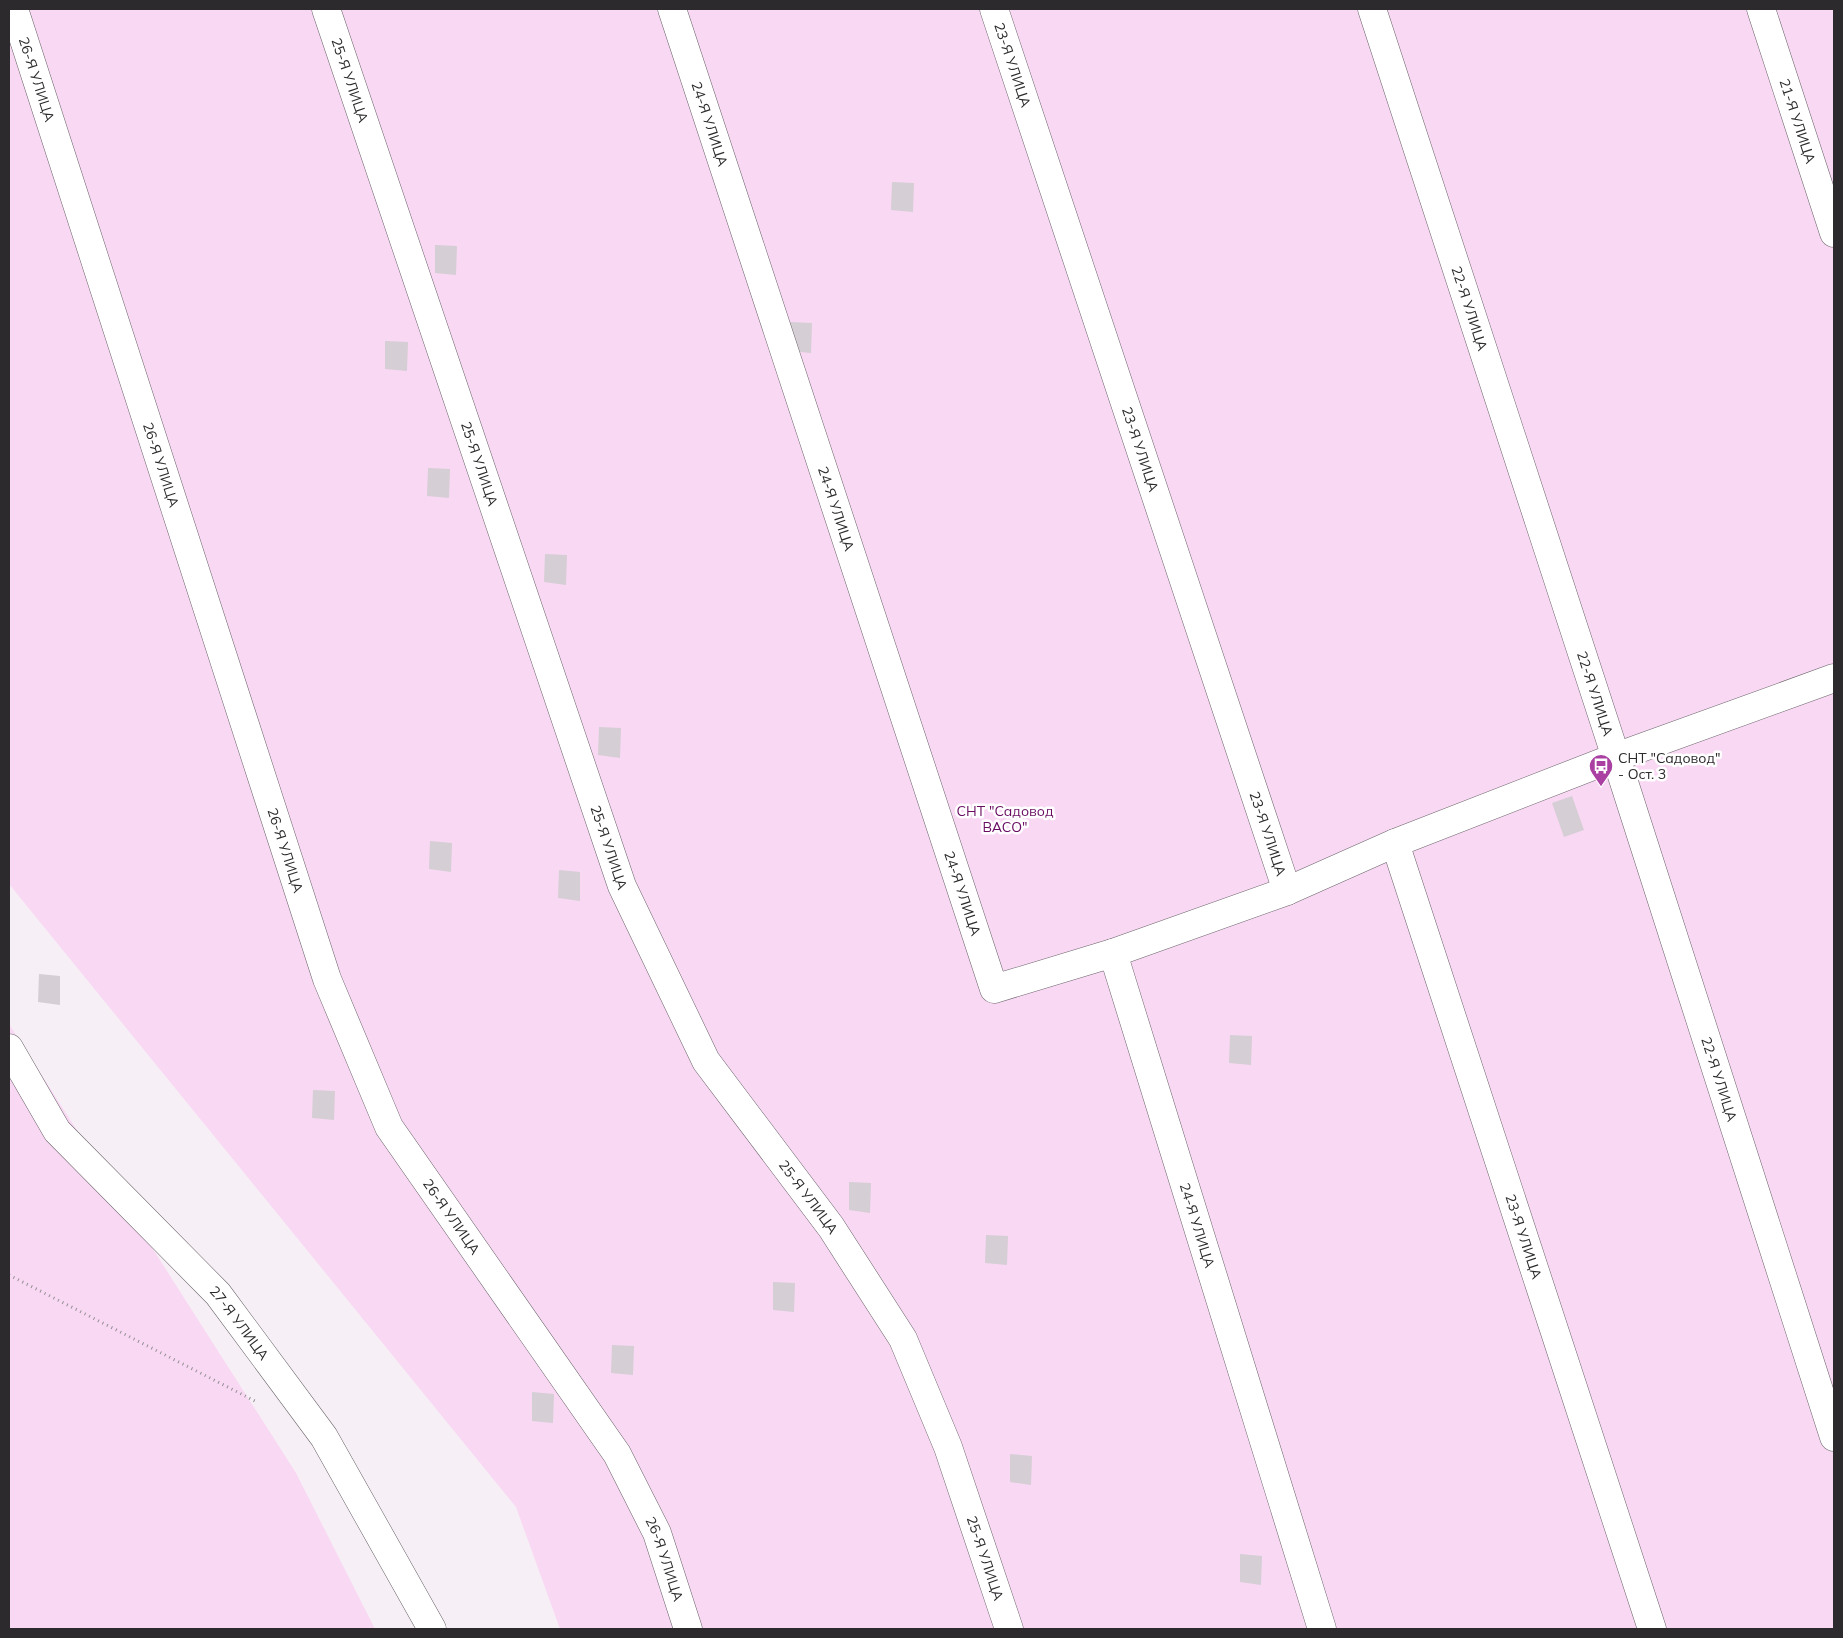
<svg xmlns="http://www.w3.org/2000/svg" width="1843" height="1638" font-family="Mulish,sans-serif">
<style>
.green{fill:#f9d8f4}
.building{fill:#d5ced4}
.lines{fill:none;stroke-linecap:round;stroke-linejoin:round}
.minor-casing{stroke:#6a6469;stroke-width:29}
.path{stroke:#949094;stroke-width:3;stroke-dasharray:1 4;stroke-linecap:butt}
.minor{stroke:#fff;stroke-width:28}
.labels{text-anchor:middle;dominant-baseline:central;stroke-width:5;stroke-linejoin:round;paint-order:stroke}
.street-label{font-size:14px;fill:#2c2a2c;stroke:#fff}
.poi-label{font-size:14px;fill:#2c2a2c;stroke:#fff;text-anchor:start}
.park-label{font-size:14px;fill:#690d63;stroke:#fff}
</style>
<rect width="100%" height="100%" fill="#f6eff5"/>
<g class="green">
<polygon points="9,9 1834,9 1834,1629 560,1629 516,1507 9,884"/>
<polygon points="9,1024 296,1473 375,1629 9,1629"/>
</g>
<g class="building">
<polygon points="892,182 914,183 913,212 891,210"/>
<polygon points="435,245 457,246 456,275 435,273"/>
<polygon points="790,322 812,323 811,353 789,351"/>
<polygon points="385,341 408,342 407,371 385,369"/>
<polygon points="428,468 450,469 449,498 427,496"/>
<polygon points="545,554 567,555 566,585 544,582"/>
<polygon points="599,727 621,728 620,758 598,755"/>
<polygon points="1572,796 1584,830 1564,837 1552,803"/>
<polygon points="430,841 452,843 451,872 429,869"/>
<polygon points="559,870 580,872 580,901 558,898"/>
<polygon points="39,974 60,976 60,1005 38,1002"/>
<polygon points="1230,1035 1252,1036 1251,1065 1229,1063"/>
<polygon points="313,1090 335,1091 334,1120 312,1118"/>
<polygon points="849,1182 871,1183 870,1213 849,1210"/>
<polygon points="986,1235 1008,1236 1007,1265 985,1263"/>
<polygon points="773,1282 795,1283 794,1312 773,1310"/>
<polygon points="612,1345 634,1346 633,1375 611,1373"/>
<polygon points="532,1392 554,1394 553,1423 532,1421"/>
<polygon points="1010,1454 1032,1456 1031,1485 1010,1482"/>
<polygon points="1240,1554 1262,1556 1261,1585 1240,1582"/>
</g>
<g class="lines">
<g class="minor-casing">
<g id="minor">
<path id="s1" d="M14 9 327 979 389 1127 617 1454 657 1533 688 1629"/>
<path id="s2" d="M326 9 622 886 706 1061 831 1227 903 1339 948 1447 1009 1629"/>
<path id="s3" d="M672 9 994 989 1113 953 1322 1629"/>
<path id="s4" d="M994 9 1287 891"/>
<path id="s5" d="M1372 9 1623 779 1834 1437"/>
<path id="s6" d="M1761 9 1834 233"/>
<path id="s7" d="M1395 843 1652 1629"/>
<polyline points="1113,953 1287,891 1395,843 1616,757 1834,678"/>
<path id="s8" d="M9 1048 57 1131 218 1294 324 1437 432 1629"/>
</g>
</g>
<polyline class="path" points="9,1275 255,1401"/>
<use href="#minor" class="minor"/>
</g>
<defs>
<g id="bus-pin" transform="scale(1.25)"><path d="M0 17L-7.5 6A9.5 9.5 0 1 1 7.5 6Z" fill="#aa41a2" stroke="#fff"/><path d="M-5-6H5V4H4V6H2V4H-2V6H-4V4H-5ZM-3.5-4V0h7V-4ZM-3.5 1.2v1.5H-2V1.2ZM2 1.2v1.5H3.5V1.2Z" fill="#fff"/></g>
</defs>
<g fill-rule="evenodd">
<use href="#bus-pin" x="1601" y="766"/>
</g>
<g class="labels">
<g class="street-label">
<text stroke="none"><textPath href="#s4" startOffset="59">23-Я УЛИЦА</textPath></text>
<text stroke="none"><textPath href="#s1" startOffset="74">26-Я УЛИЦА</textPath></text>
<text stroke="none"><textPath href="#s2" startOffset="75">25-Я УЛИЦА</textPath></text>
<text stroke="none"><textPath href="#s6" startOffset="118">21-Я УЛИЦА</textPath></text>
<text stroke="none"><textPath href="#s3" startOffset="121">24-Я УЛИЦА</textPath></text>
<text stroke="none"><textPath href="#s5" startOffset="315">22-Я УЛИЦА</textPath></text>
<text stroke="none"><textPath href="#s4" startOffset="464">23-Я УЛИЦА</textPath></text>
<text stroke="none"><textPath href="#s2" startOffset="480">25-Я УЛИЦА</textPath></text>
<text stroke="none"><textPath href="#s1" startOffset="479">26-Я УЛИЦА</textPath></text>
<text stroke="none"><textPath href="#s3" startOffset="526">24-Я УЛИЦА</textPath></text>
<text stroke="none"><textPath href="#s5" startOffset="720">22-Я УЛИЦА</textPath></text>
<text stroke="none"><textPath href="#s4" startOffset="869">23-Я УЛИЦА</textPath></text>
<text stroke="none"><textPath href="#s2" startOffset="885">25-Я УЛИЦА</textPath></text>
<text stroke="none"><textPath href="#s1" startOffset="884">26-Я УЛИЦА</textPath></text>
<text stroke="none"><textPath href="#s3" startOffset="931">24-Я УЛИЦА</textPath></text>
<text stroke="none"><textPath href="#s5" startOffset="1125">22-Я УЛИЦА</textPath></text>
<text stroke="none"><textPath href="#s2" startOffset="1290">25-Я УЛИЦА</textPath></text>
<text stroke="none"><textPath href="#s1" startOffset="1289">26-Я УЛИЦА</textPath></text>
<text stroke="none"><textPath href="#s3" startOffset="1441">24-Я УЛИЦА</textPath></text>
<text stroke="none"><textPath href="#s7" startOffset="414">23-Я УЛИЦА</textPath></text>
<text stroke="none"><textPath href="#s8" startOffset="361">27-Я УЛИЦА</textPath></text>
<text stroke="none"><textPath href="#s2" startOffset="1695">25-Я УЛИЦА</textPath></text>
<text stroke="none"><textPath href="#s1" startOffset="1694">26-Я УЛИЦА</textPath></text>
</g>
<g class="poi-label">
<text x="1618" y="758">СНТ "Садовод"<tspan x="1618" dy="16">- Ост. 3</tspan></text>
</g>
<g class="park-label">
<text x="1005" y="811">СНТ "Садовод<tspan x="1005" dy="16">ВАСО"</tspan></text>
</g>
</g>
<rect width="1843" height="1638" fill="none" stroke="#2c2a2c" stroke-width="20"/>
</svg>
